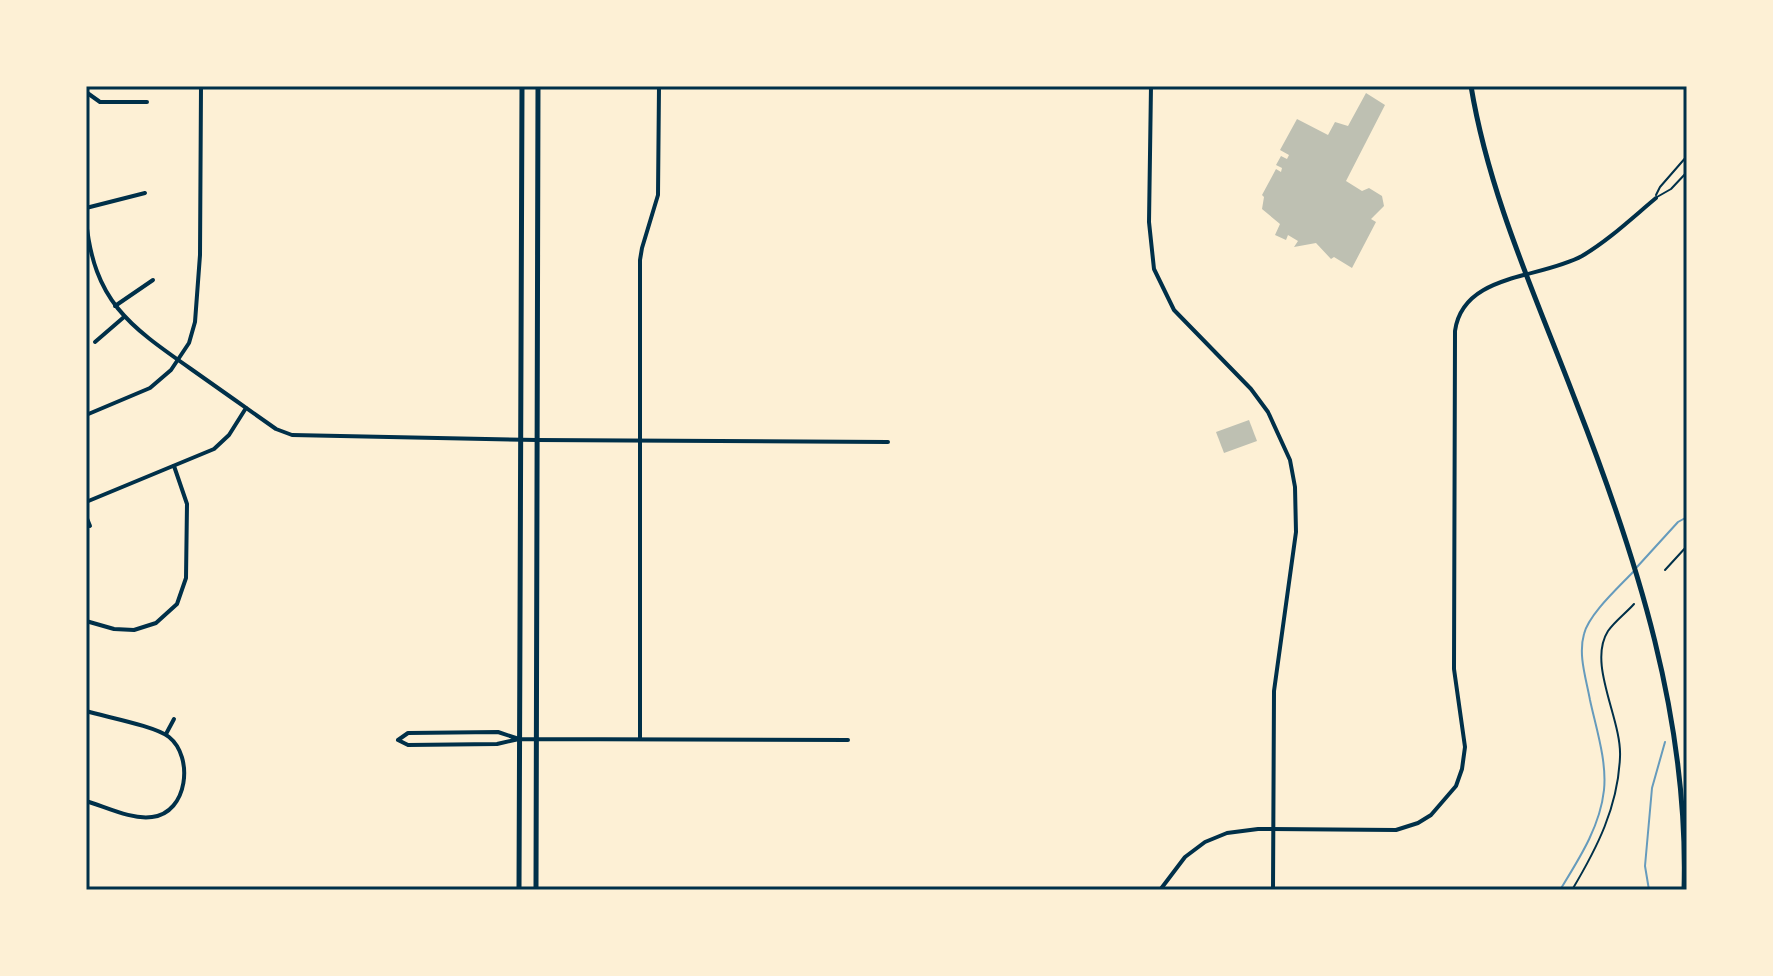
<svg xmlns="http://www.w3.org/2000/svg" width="1773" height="976" font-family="Overpass,sans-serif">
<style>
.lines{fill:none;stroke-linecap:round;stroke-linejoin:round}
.stream{stroke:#669bbc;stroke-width:2}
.building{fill:#bec0b2}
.path{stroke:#003049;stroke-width:2}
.service{stroke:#003049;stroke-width:2}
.minor{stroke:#003049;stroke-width:4}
.secondary{stroke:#003049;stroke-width:5}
.neatline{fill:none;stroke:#003049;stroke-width:3}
</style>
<rect width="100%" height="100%" fill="#fdf0d5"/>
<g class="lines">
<g class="stream">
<polyline points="1637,567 1678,522 1687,517"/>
<path d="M1560 890C1579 859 1600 827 1604 790 1607 761 1596 728 1590 700 1586 678 1578 655 1584 634 1589 614 1619 587 1633 572"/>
<polyline points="1649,890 1645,866 1652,788 1665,742"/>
</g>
</g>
<g class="building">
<polygon points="1366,93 1385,105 1346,181 1362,191 1369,188 1382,196 1384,206 1371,219 1376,222 1352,268 1334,257 1331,259 1316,243 1294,247 1298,241 1288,235 1286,240 1275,235 1280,224 1262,209 1264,197 1262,195 1276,169 1281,172 1282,168 1276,165 1281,156 1287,159 1289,155 1280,150 1297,119 1328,135 1335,122 1348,126"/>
<polygon points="1249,420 1257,441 1224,453 1216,432"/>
</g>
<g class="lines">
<g class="path">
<polyline points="1665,570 1687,546"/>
<path d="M1572 890C1597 848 1618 807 1620 757 1622 719 1587 664 1608 631 1615 621 1626 613 1634 604"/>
</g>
<g class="service">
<polyline points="1656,195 1660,187 1687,156"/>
<polyline points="1657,197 1671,189 1687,172"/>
</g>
<g class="minor">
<polyline points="1151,86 1149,222 1154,269 1174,310 1251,389 1268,412 1290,460 1295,487 1296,532 1274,691 1273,890"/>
<polyline points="86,92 100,102 147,102"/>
<polyline points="86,208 145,193"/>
<path d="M86 220C94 301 128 325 191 369 219 389 248 409 276 429L292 435 537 440 888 442"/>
<polyline points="115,306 153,280"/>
<polyline points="95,342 124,317"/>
<polyline points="86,415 150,388 171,370 189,343 195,322 200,255 201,86"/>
<polyline points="86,502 214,449 229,435 246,408"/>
<polyline points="86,516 90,526"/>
<polyline points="86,621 114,629 134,630 156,623 177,604 186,578 187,504 174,466"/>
<path d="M86 711C106 717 155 726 169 737 194 757 188 813 152 817 132 820 106 807 86 801"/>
<polyline points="166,734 174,719"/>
<polyline points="519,739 497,744 408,745 398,740 408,733 498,732 519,739 848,740"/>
<polyline points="640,739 640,260 642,248 658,195 659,86"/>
<path d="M1160 890 1185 857 1205 842 1227 833 1258 829 1396 830 1418 823 1431 815 1456 786 1462 769 1465 747 1454 669 1455 331C1463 273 1540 279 1582 256 1609 240 1632 218 1656 198"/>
</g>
<g class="secondary">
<path d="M1471 86C1489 196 1537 299 1576 402 1637 558 1689 720 1684 890"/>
<polyline points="519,890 522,86"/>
<polyline points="536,890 538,86"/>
</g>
</g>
<rect width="1773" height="976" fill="none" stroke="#fdf0d5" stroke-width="176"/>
<rect x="88" y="88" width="1597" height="800" class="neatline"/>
</svg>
